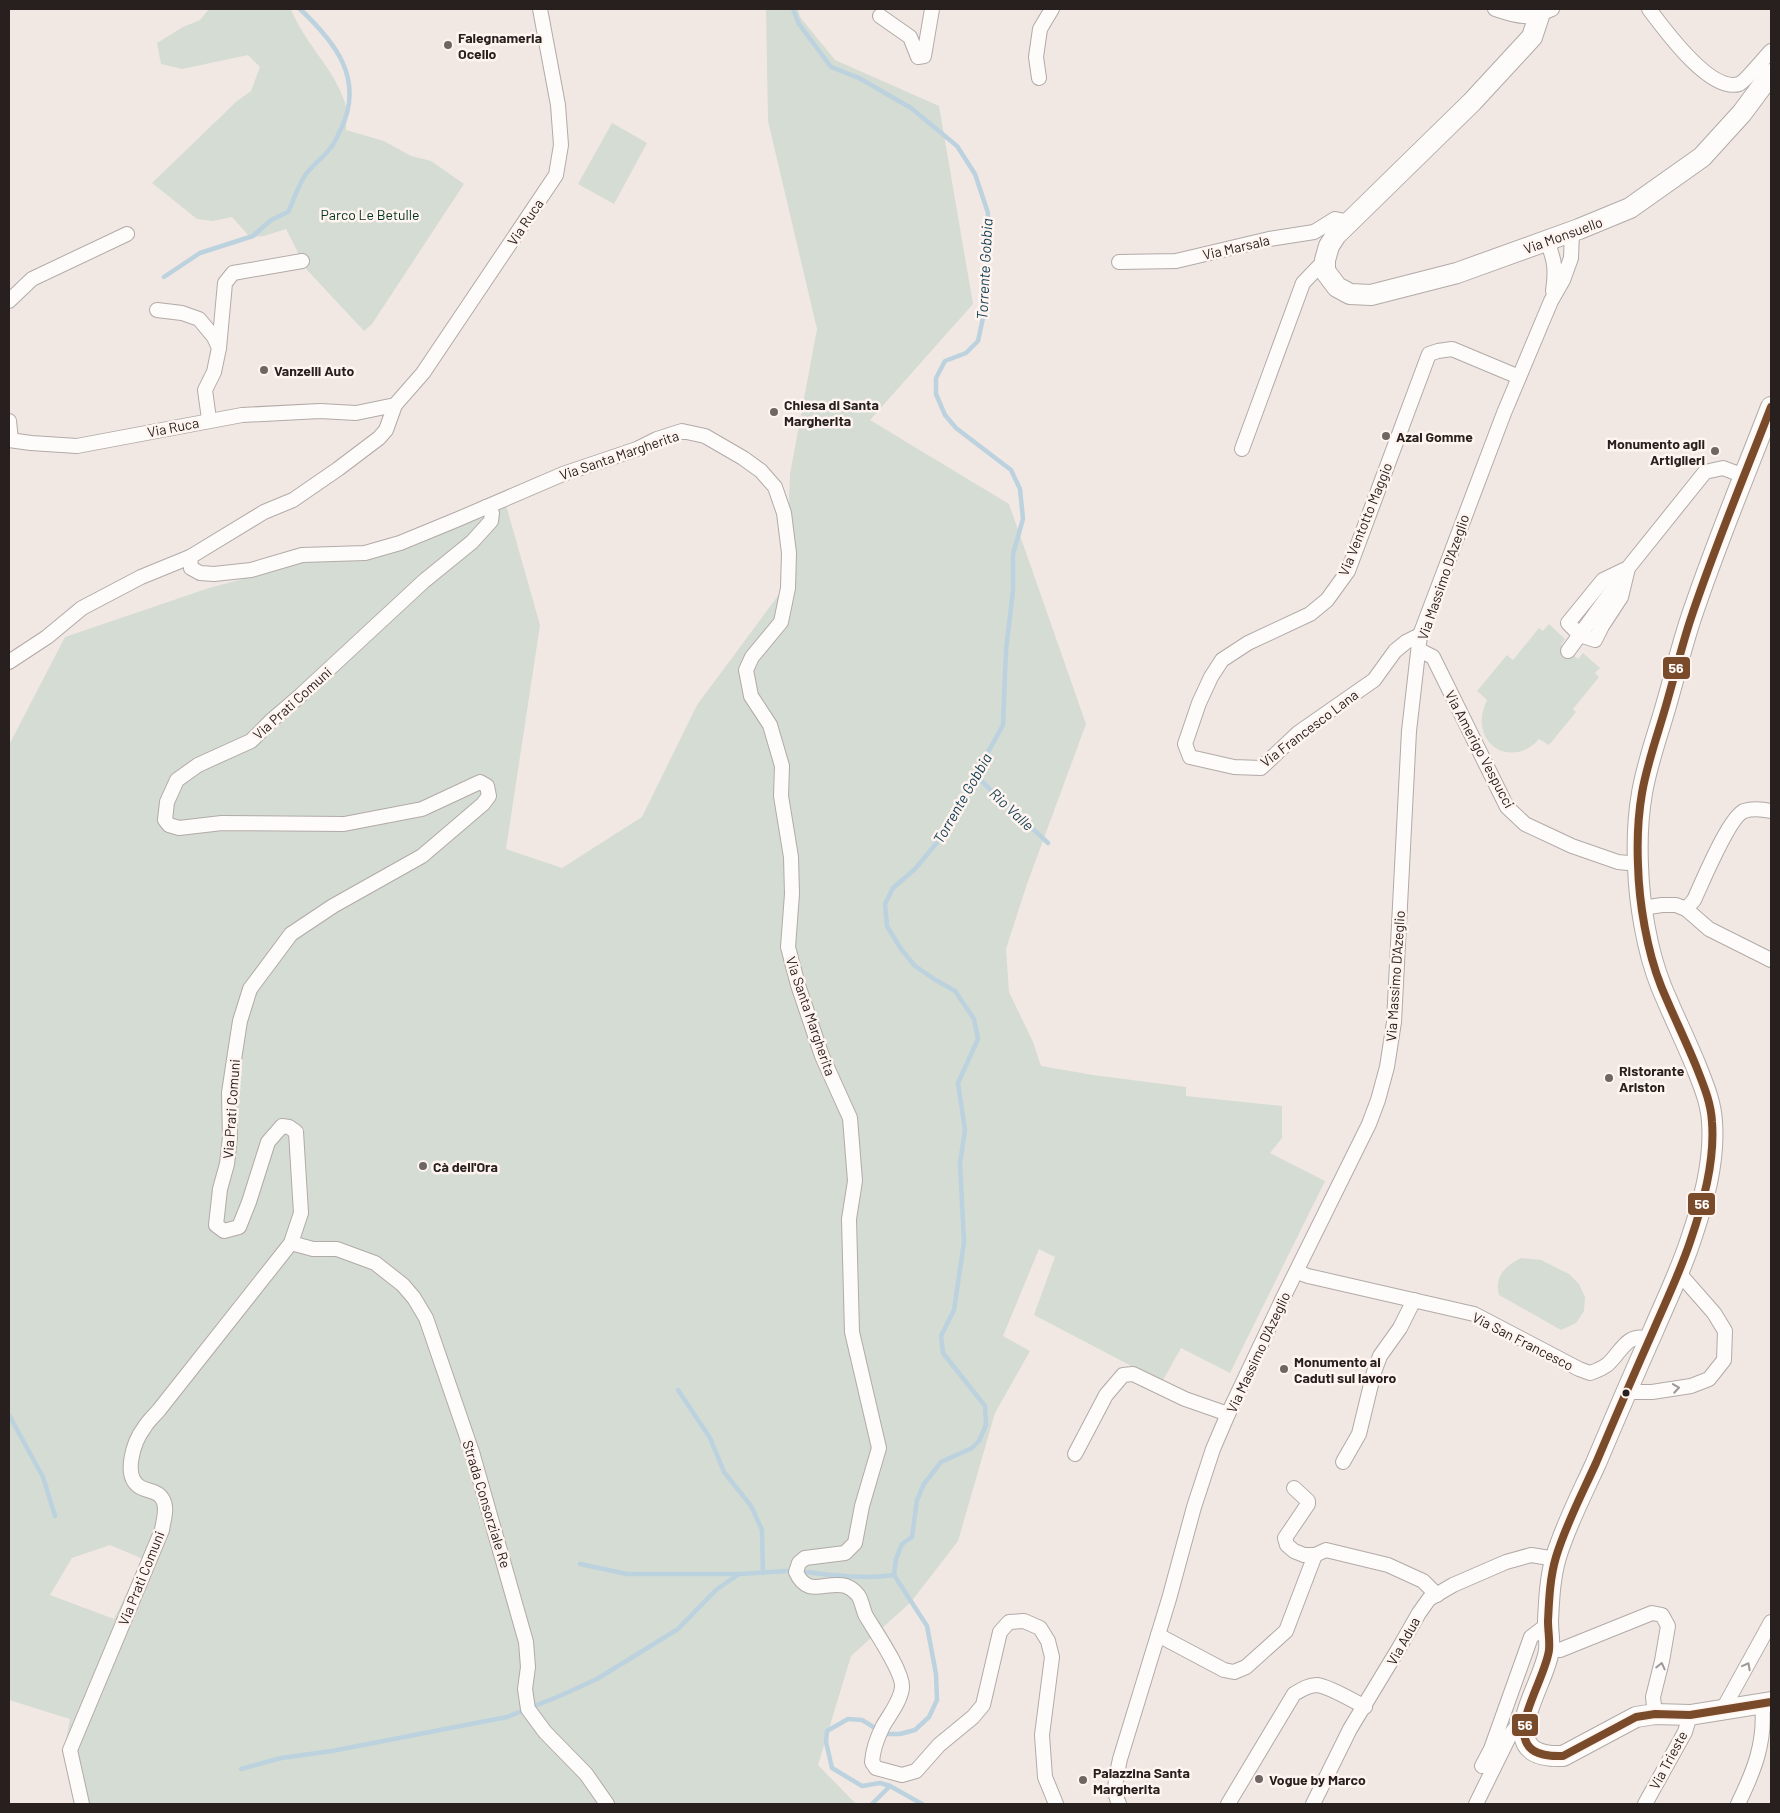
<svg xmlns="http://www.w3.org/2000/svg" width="1780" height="1813" font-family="Barlow,sans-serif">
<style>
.green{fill:#d4dcd4;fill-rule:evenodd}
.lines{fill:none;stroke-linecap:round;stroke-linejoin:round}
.stream{stroke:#bcd2de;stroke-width:4.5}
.street-casing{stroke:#b2aaa7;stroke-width:16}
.secondary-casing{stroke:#b2aaa7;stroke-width:22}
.street{stroke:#fdfcfb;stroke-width:14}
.secondary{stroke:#fdfcfb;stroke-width:20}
.bus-1-casing{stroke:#fff4ef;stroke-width:11}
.bus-1{stroke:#7a4b2a;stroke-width:8}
.oneway{stroke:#9d9998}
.poi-dot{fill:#6e6663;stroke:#fff4ef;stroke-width:2}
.bus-dot{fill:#27201e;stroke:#fff4ef;stroke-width:2}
.labels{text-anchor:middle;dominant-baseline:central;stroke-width:5;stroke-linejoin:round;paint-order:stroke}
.poi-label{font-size:14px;font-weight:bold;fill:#27201e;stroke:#fff4ef;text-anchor:start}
.park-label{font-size:14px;fill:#003220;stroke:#fff4ef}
.street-label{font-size:14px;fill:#27201e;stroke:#fff4ef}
.water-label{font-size:15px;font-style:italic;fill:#144358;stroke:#fff4ef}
.line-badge{stroke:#fff4ef;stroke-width:2}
.badge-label{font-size:14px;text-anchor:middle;font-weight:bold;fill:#fff}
</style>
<rect width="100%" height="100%" fill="#f1e8e4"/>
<g class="green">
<path d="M209 9H291C304 43 334 68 345 103 347 111 346 121 346 130L384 141 411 156 431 161 464 184 372 324 364 331 307 270 286 229 264 236 250 237 232 217 213 221 197 219 152 183 237 101 251 91 260 67 248 55 182 69 161 64 157 43 183 27 200 20Z"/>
<path d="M766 9H798L800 17 835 60 939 106 973 304 870 420 1009 504 1086 724 1027 884 1006 949 1009 992 1033 1042 1041 1066 1093 1075 1186 1087V1096L1282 1106V1138L1270 1153 1325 1181 1230 1373 1181 1348 1162 1382 1034 1315 1055 1257 1039 1249 1003 1336 1030 1351 995 1413 958 1541 911 1602 851 1656 818 1765 856 1804H76L64 1751 70 1719 9 1700V745L65 637 209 588 401 537 504 498 540 625 506 849 562 868 642 817 697 705 786 585 790 474 817 329 768 121ZM110 1545 143 1559 114 1619 50 1595 72 1558Z"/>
<polygon points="612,123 647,143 614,204 578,184"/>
<path d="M1549 624 1565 639 1561 645 1578 659 1583 653 1600 668 1595 673 1599 677 1573 709 1576 712 1549 745 1539 739C1513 770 1466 744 1487 700L1477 691 1507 655 1513 660 1539 628 1543 631Z"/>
<path d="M1521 1258 1541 1260 1569 1274 1579 1284 1585 1297 1584 1311 1576 1323 1561 1330 1499 1295C1494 1277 1505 1266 1521 1258Z"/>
</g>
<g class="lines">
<g class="stream">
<polyline points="793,9 799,24 831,67 859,78 911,108 957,146 975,174 988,213 986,304 978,341 966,353 945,361 936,378 936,394 945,415 956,428 1011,470 1020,489 1023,519 1013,554 1013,590 1006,650 1003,725 940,839 915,869 893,888 885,904 887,926 901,949 915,966 934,979 955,991 974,1019 978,1039 958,1083 965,1130 960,1163 964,1242 954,1310 941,1336 943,1353 985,1406 986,1425 979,1441 972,1448 941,1462 924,1484 917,1500 912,1537 902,1544 896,1559 894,1575 927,1626 936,1674 937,1700 929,1717 915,1730 900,1734 885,1734 862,1720 848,1719 827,1731 826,1742 832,1768 862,1786 880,1783 890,1786 922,1804"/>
<path d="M164 277 200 253 253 236 271 220 288 212C294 200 298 185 306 174 314 164 325 156 332 146 336 141 338 134 341 129 365 79 335 42 300 9"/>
<polyline points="976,776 1048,843"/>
<polyline points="678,1390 710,1438 724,1472 751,1506 762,1530 763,1573"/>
<polyline points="9,1415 43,1477 55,1516"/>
<polyline points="580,1564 627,1574 739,1574 787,1571"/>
<path d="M807 1572C836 1576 864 1579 894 1575"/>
<polyline points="241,1769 281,1758 332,1751 507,1717 562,1695 597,1679 678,1629 716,1590 739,1574"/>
<polyline points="872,1804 890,1786"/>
</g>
<g class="street-casing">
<g id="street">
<path d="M1495 9C1518 17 1529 20 1552 9"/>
<path d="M1649 9C1664 29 1710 93 1739 84 1745 82 1765 57 1771 51"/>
<polyline points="880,16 910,37 918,57 924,56 932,9"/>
<polyline points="1039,78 1036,57 1040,29 1052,9"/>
<path d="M1547 241C1555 261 1556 270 1553 291"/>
<polyline points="1119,262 1176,261 1269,239 1314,232 1335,219 1350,222"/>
<polyline points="9,301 32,279 127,234"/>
<polyline points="157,310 182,313 199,319 214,337 219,348 214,372 205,390 209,419"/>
<polyline points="219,348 225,283 233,273 302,261"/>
<polyline points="9,421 11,440"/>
<polyline points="9,440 31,443 77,446 242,415 320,411 356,413 395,405 423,373 556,175 561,145 558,105 540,9"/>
<polyline points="1242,449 1303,283 1325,260"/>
<path d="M190 557 191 568 200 573 214 574 251 570 302 555 365 553 400 543 456 520 563 474 637 449 657 439 682 431 705 436 743 458 761 471 775 487 784 513 789 553 788 588 781 622 752 657 746 670 751 696 770 725 782 766 781 796 791 857 792 894 788 947 798 985 822 1056 850 1118 855 1181 849 1219 852 1332 879 1448 862 1506 855 1543 845 1553 805 1558 799 1563 796 1572C808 1599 826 1580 846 1586 851 1588 854 1590 858 1595 862 1601 863 1610 866 1616 875 1631 904 1673 902 1688 900 1702 890 1714 883 1726 877 1738 873 1748 872 1762L876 1768 902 1775 916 1771 939 1745 973 1717 983 1705 1000 1632 1009 1622 1024 1621 1040 1628 1048 1641 1052 1657 1042 1735 1045 1777 1056 1804"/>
<polyline points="1628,568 1621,597 1602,626 1595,640 1580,635 1568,623 1603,580 1628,568 1705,472 1723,468 1744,476"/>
<polyline points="1420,635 1406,642 1395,651 1374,680 1298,733 1261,768 1234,767 1190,757 1185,744 1199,703 1211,677 1222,660 1248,643 1310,614 1327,600 1348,571 1429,354 1438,351 1452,349 1519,377"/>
<polyline points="1419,650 1433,657 1507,807 1525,824 1572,846 1618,862 1638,864"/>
<polyline points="1568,651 1625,573"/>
<polyline points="9,662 47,637 82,608 141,577 190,557 264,512 293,500 338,469 379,438 386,430 395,405"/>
<polyline points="1642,908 1662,905 1676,905 1686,909 1709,929 1771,960"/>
<path d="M1686 909 1694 900C1702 883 1729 817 1744 811 1753 808 1762 809 1771 811"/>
<polyline points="291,1243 313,1249 337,1249 375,1263 403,1285 414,1298 426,1318 472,1452 526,1642 528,1667 525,1689 528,1709 545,1732 586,1774 607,1804"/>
<path d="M1297 1272 1308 1276 1474 1314 1579 1369 1590 1373C1596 1371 1603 1368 1608 1364 1622 1351 1627 1332 1649 1339"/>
<polyline points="1628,1392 1652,1392 1691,1386 1709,1379 1724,1360 1725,1331 1714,1313 1678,1272"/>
<polyline points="1075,1454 1106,1395 1123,1375 1133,1374 1185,1399 1228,1414"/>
<polyline points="1343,1462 1359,1434 1374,1372 1380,1356 1400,1328 1414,1300"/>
<polyline points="1294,1488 1308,1501 1308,1504 1285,1538 1287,1545 1294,1551 1304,1555 1315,1555 1326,1550 1388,1565 1423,1581 1437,1595"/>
<polyline points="1158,1635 1224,1670 1234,1672 1246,1667 1286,1631 1315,1555"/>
<polyline points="1549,1649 1560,1650 1652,1613 1662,1615 1668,1626 1662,1661 1653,1697 1655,1714"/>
<polyline points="1723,1709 1771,1622"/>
<polyline points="1482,1766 1491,1749 1531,1637 1548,1624"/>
<path d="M82 1804 70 1750 162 1530C163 1521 168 1509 163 1500 158 1490 148 1492 140 1487 122 1476 134 1441 144 1428 148 1421 154 1416 159 1410L291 1243 301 1213 296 1132 289 1127 282 1126 268 1142 249 1202 239 1227 224 1231 216 1225 220 1189 227 1164 230 1137 229 1093 235 1053 240 1021 250 989 291 934 333 906 422 856 483 804 489 796 487 786 480 782 422 809 344 824 222 823 179 828 169 825 165 820 167 802 177 780 198 765 251 741 272 720 301 695 424 581 472 542 491 521 492 513 486 507"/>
<path d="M1119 1804C1112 1790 1117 1774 1120 1759L1169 1599 1194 1507 1213 1449 1228 1414 1282 1300 1369 1124 1378 1100 1387 1067 1394 1022 1409 731 1420 635 1504 413 1551 301 1563 280 1571 258 1572 232"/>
<path d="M1228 1804 1294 1694C1301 1690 1308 1685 1317 1685 1328 1686 1354 1701 1365 1707"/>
<polyline points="1313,1804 1350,1729 1399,1648 1419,1613 1429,1599 1453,1585 1506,1562 1531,1555 1556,1559"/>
<polyline points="1476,1804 1510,1735 1525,1715"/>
<polyline points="1645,1804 1685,1732 1690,1715"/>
<path d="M1738 1804C1754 1771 1766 1742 1762 1703"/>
</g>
</g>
<g class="secondary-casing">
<g id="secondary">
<polyline points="1537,9 1539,16 1532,37 1472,102 1336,235 1329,246 1325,260 1325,271 1337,287 1350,294 1371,295 1457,273 1579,229 1630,208 1702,157 1742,113 1771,74"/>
<path d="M1771 407C1744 477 1715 546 1691 618 1682 645 1675 674 1667 702 1659 731 1647 763 1642 793 1638 816 1637 841 1638 865 1639 903 1647 951 1661 986 1672 1013 1685 1039 1696 1066 1703 1084 1711 1102 1712 1122 1715 1162 1703 1204 1690 1242 1680 1272 1666 1301 1654 1329 1634 1374 1615 1418 1596 1463 1582 1494 1566 1524 1556 1557 1550 1577 1549 1600 1548 1621 1548 1631 1550 1641 1549 1650 1545 1685 1487 1759 1563 1756L1636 1717 1655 1714 1690 1715 1771 1702"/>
</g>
</g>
<use href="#street" class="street"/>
<use href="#secondary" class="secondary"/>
<g class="bus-1-casing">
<path id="bus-1" d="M1771 407C1744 477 1715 546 1691 618 1682 645 1675 674 1667 702 1659 731 1647 763 1642 793 1638 816 1637 841 1638 865 1639 903 1647 951 1661 986 1672 1013 1685 1039 1696 1066 1703 1084 1711 1102 1712 1122 1715 1162 1703 1204 1690 1242 1680 1272 1666 1301 1654 1329 1634 1374 1615 1418 1596 1463 1582 1494 1566 1524 1556 1557 1550 1577 1549 1600 1548 1621 1548 1631 1550 1641 1549 1650 1545 1685 1487 1759 1563 1756L1636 1717 1655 1714 1690 1715 1771 1702"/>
</g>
<use href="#bus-1" class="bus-1"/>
</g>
<defs><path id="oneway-chevron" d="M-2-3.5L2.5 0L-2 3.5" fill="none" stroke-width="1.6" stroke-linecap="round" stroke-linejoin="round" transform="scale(1.25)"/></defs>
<g class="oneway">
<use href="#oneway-chevron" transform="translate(1676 1388) rotate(-9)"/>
<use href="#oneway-chevron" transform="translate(1661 1666) rotate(-77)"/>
<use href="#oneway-chevron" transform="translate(1747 1666) rotate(-62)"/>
</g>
<g class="poi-dot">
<circle cx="448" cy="45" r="5"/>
<circle cx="264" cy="370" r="5"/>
<circle cx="774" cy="412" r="5"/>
<circle cx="1386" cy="436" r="5"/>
<circle cx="1715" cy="451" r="5"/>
<circle cx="1609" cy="1078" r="5"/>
<circle cx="423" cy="1166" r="5"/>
<circle cx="1284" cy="1369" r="5"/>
<circle cx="1259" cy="1779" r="5"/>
<circle cx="1083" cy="1780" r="5"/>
</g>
<circle class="bus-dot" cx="1626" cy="1393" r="4.5"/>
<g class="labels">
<g class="poi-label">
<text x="458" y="37">Falegnameria<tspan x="458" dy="16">Ocello</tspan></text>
<text x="274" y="370">Vanzelli Auto</text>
<text x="784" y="404">Chiesa di Santa<tspan x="784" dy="16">Margherita</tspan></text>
<text x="1396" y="436">Azal Gomme</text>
<text x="1705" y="443" text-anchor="end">Monumento agli<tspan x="1705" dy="16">Artiglieri</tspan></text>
<text x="1619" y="1070">Ristorante<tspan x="1619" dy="16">Ariston</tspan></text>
<text x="433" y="1166">Cà dell'Ora</text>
<text x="1294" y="1361">Monumento ai<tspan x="1294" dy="16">Caduti sul lavoro</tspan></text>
<text x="1093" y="1772">Palazzina Santa<tspan x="1093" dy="16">Margherita</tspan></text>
<text x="1269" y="1779">Vogue by Marco</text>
</g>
<g class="park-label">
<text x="370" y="214">Parco Le Betulle</text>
</g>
<g class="street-label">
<text transform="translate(525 222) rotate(-56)">Via Ruca</text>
<text transform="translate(1563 235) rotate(-20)">Via Monsuello</text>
<text transform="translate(1236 247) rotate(-13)">Via Marsala</text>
<text transform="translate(173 427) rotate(-11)">Via Ruca</text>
<text transform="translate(619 455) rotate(-19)">Via Santa Margherita</text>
<text transform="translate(1365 519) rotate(-68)">Via Ventotto Maggio</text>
<text transform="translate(1443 577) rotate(-71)">Via Massimo D'Azeglio</text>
<text transform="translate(292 703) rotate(-42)">Via Prati Comuni</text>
<text transform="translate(1309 728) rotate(-37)">Via Francesco Lana</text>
<text transform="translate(1480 749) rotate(62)">Via Amerigo Vespucci</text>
<text transform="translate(1395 976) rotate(-86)">Via Massimo D'Azeglio</text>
<text transform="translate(811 1016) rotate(71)">Via Santa Margherita</text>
<text transform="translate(231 1109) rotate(-86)">Via Prati Comuni</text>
<text transform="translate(1523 1341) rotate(27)">Via San Francesco</text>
<text transform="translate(1258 1352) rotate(-65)">Via Massimo D'Azeglio</text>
<text transform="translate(487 1504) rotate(73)">Strada Consorziale Re</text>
<text transform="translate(141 1578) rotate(-68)">Via Prati Comuni</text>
<text transform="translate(1403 1641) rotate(-61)">Via Adua</text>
<text transform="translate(1668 1760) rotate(-62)">Via Trieste</text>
</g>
<g class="water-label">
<text transform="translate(984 269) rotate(-87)">Torrente Gobbia</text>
<text transform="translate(962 798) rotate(-60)">Torrente Gobbia</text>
<text transform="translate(1012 809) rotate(43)">Rio Valle</text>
</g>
</g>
<g class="line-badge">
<rect x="1662" y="656" width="29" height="24" rx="5" fill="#7a4b2a"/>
<rect x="1687" y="1192" width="29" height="24" rx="5" fill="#7a4b2a"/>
<rect x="1511" y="1713" width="28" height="24" rx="5" fill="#7a4b2a"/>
</g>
<g class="badge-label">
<text x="1676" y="673">56</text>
<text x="1702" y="1209">56</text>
<text x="1525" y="1730">56</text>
</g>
<rect width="1780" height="1813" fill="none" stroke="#27201e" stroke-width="20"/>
</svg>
